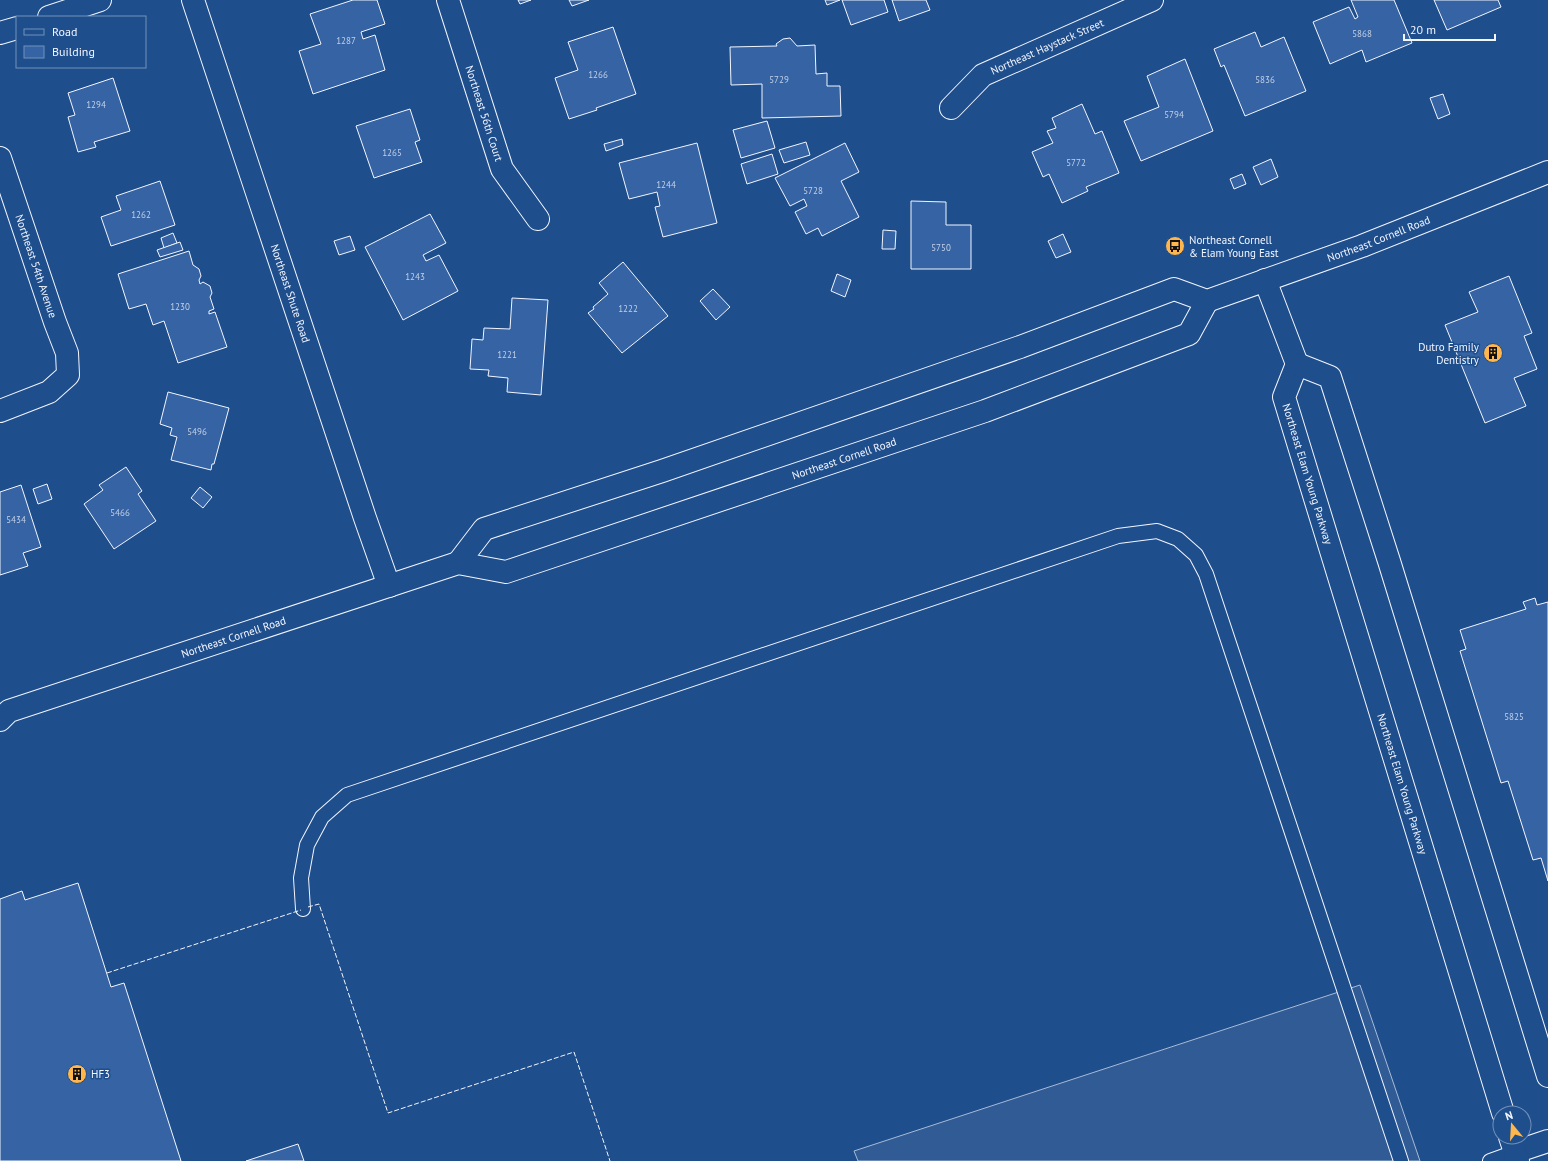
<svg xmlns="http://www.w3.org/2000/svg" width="1548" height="1161" font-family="'PT Sans',sans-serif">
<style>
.parking{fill:#305b95;stroke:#a8bbd7}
.building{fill:#3563a3;stroke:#f2f6ff}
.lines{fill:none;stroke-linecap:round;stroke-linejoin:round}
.service-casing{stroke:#f2f6ff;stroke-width:16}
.minor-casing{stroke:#f2f6ff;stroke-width:24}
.tertiary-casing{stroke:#f2f6ff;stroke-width:24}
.secondary-casing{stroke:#f2f6ff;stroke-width:24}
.trunk-casing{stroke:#f2f6ff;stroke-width:24}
.service{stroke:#1f4e8c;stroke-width:14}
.minor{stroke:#1f4e8c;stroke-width:22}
.tertiary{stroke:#1f4e8c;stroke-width:22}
.secondary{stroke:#1f4e8c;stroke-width:22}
.trunk{stroke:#1f4e8c;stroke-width:22}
.fence{stroke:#f2f6ff;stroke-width:1;stroke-dasharray:5 2;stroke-linecap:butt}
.labels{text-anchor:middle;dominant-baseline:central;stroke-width:3;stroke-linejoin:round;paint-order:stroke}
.number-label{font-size:9px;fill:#c3d1e8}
.street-label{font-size:11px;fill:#f2f6ff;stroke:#1f4e8c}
.poi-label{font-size:11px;fill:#f2f6ff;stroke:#1f4e8c;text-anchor:start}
</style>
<rect width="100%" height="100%" fill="#1f4e8c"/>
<polygon class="parking" points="1360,985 1420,1161 858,1161 854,1151"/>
<g class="building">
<polygon points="353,0 377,0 385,24 361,32 363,39 375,35 385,70 313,94 299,51 321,44 310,14"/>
<polygon points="518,0 531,0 520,4"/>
<polygon points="569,0 589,0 572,6"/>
<polygon points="825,0 840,0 827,5"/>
<polygon points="842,0 884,0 888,12 851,25"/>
<polygon points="892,0 926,0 930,10 899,21"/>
<polygon points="1351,0 1394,0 1412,43 1366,62 1362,50 1330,64 1313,22 1349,7 1355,19 1358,17"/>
<polygon points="1434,0 1498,0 1501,7 1447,30"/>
<polygon points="613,27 636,94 596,108 597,110 569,119 555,78 578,70 568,42"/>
<polygon points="1255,32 1261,47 1284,37 1306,91 1245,116 1224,65 1221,67 1214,49"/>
<polygon points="790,38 797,46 815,45 816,74 827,73 827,86 840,86 841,116 762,118 762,84 731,85 730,47 777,46 776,44 783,39"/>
<polygon points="1185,59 1213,131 1141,161 1124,121 1159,107 1147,76"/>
<polygon points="113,78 130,131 94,142 96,147 78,152 68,117 75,115 68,93"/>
<polygon points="1443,94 1450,114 1438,119 1430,98"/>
<polygon points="1082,104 1095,134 1102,131 1119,173 1086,187 1088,191 1062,203 1049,174 1043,177 1032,152 1053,143 1047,131 1056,128 1052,118"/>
<polygon points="410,109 420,140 415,142 422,162 374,178 356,126"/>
<polygon points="767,121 775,148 741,158 733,130"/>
<polygon points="622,139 623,145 606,151 604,144"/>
<polygon points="806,142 810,155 784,163 779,150"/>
<polygon points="697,143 717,223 663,237 655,207 660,206 657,192 629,199 619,163"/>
<polygon points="845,143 859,172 841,181 859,217 822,236 818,228 806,234 795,212 807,206 804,199 790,206 775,178"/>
<polygon points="772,154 778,174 747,184 741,164"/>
<polygon points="1271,159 1278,177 1261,185 1253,167"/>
<polygon points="1242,174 1246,184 1234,189 1230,179"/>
<polygon points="160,181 175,225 111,246 101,217 121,210 116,196"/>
<polygon points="911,201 946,202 946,225 971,225 971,269 911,269"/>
<polygon points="430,214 446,243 423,255 426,261 439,255 458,291 403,320 365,247"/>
<polygon points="883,230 896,231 895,249 882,249"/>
<polygon points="173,233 177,243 164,248 161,238"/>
<polygon points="1063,234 1071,252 1056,258 1048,241"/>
<polygon points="350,236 355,250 339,255 334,241"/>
<polygon points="180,242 183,250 160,257 157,250"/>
<polygon points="189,251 193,265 199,269 201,276 199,280 200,284 203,282 210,286 212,293 210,297 214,309 209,311 209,314 215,312 227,347 178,363 164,321 153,325 146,304 129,309 118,274"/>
<polygon points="623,262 668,316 622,353 588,313 594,309 593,307 608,294 599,283"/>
<polygon points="837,274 851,280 845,297 831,291"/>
<polygon points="1509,276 1532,333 1524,336 1537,369 1514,378 1526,406 1485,423 1445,325 1478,312 1469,292"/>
<polygon points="713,289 730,307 716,320 700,301"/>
<polygon points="512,298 548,300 541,395 507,392 508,378 488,376 489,370 470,369 472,339 483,340 484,328 510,329"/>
<polygon points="168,392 229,408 214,464 212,464 211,470 171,460 177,437 170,435 172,428 160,424"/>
<polygon points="126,467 142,491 138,494 156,521 114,549 84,504 103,490 99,485"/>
<polygon points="47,484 52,499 38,504 33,489"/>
<polygon points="21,485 41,547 23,553 28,566 0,575 0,492"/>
<polygon points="200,487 212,497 203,508 191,498"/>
<polygon points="1535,598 1537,605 1548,602 1548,881 1541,858 1533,860 1508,781 1501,783 1460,651 1466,649 1460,630 1526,609 1523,602"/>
<polygon points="78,883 111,987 124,983 181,1161 0,1161 0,899 22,891 25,900"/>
<polygon points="298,1144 304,1161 246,1161"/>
</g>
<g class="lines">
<g class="service-casing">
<g id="service">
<polyline points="303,909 301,878 307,845 322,817 347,795 1118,536 1157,531 1178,539 1196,555 1206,574 1401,1161"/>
<polyline points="1490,1161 1515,1152"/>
</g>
</g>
<g class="minor-casing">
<g id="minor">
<path id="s1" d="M448 0 502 169 538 219"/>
<polyline points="49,17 100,0"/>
<polyline points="0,33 17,28"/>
<path id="s2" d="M951 108 983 75 1152 0"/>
<path id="s3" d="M0 158 55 322 67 353 68 375 49 392 0 411"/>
<polyline points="1515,1152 1548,1141"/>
</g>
</g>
<g class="tertiary-casing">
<g id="tertiary">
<polyline points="1265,280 1297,364"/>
<path id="s4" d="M1297 364 1284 397 1503 1113"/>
<polyline points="1297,364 1330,377 1389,561 1548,1076"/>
<polyline points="1510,1137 1518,1161"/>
</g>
</g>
<g class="secondary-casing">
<g id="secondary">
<path id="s5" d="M193 0 365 518 389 586"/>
</g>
</g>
<g class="trunk-casing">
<g id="trunk">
<path id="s6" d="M458 563 484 529 662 471 1020 347 1174 289 1207 301 1362 246 1548 172"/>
<path id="s7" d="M0 720 9 711 458 563 506 572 985 411 1189 334 1207 301"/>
</g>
</g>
<use href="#service" class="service"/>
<use href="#minor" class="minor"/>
<use href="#tertiary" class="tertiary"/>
<use href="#secondary" class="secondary"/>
<use href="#trunk" class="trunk"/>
<g class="fence">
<polyline points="308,907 319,904 388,1113 574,1052 610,1161"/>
<polyline points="107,973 301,910"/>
</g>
</g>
<defs>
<g id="bus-disc" transform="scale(1)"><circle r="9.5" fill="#ffb74d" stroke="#1f4e8c"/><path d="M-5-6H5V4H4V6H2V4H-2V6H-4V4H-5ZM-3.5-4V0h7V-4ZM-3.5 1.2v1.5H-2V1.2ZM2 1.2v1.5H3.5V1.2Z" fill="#111"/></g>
<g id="building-disc" transform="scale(1)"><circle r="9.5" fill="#ffb74d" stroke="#1f4e8c"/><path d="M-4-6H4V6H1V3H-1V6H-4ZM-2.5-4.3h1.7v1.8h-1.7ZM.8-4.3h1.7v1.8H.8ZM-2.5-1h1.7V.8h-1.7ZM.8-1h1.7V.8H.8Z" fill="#111"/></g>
</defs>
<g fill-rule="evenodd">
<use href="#bus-disc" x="1175" y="246"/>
<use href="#building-disc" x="1493" y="353"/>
<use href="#building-disc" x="77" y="1074"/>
</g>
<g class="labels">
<g class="number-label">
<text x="1362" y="33">5868</text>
<text x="346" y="40">1287</text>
<text x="598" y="74">1266</text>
<text x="779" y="79">5729</text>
<text x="1265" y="79">5836</text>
<text x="96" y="104">1294</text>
<text x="1174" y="114">5794</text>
<text x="392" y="152">1265</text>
<text x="1076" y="162">5772</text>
<text x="666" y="184">1244</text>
<text x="813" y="190">5728</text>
<text x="141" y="214">1262</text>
<text x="941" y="247">5750</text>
<text x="415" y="276">1243</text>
<text x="180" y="306">1230</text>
<text x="628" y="308">1222</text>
<text x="507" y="354">1221</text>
<text x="197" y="431">5496</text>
<text x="120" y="512">5466</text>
<text x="16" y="519">5434</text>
<text x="1514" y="716">5825</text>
</g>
<g class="street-label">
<text stroke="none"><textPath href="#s2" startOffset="116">Northeast Haystack Street</textPath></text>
<text stroke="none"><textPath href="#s1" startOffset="119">Northeast 56th Court</textPath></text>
<text stroke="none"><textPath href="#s6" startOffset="991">Northeast Cornell Road</textPath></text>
<text stroke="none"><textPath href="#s3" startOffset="114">Northeast 54th Avenue</textPath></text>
<text stroke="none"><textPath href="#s5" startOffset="309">Northeast Shute Road</textPath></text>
<text stroke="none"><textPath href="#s7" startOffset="891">Northeast Cornell Road</textPath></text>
<text stroke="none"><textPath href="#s4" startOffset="116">Northeast Elam Young Parkway</textPath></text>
<text stroke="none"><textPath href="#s7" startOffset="249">Northeast Cornell Road</textPath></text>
<text stroke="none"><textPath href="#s4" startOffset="440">Northeast Elam Young Parkway</textPath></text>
</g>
<g class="poi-label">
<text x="1189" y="240">Northeast Cornell<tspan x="1189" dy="13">&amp; Elam Young East</tspan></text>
<text x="1479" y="347" text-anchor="end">Dutro Family<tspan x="1479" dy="13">Dentistry</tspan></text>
<text x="91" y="1074">HF3</text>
</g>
</g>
<rect x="16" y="16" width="130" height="52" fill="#1f4e8c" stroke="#7391ba"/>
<rect x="24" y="29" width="20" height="6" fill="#1f4e8c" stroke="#7391ba"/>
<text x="52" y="36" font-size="12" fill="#f2f6ff">Road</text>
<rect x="24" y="46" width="20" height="12" fill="#3563a3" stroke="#7391ba"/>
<text x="52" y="56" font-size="12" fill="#f2f6ff">Building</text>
<g transform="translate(1512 1125) rotate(342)"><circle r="19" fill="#1f4e8c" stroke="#7391ba"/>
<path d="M0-3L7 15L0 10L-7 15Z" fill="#ffb74d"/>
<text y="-6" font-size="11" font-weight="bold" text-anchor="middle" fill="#f2f6ff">N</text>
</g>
<path d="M1404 34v6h91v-6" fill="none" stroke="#f2f6ff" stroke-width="2"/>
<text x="1410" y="34" font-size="12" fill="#f2f6ff" stroke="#1f4e8c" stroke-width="3" paint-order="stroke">20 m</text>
</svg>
